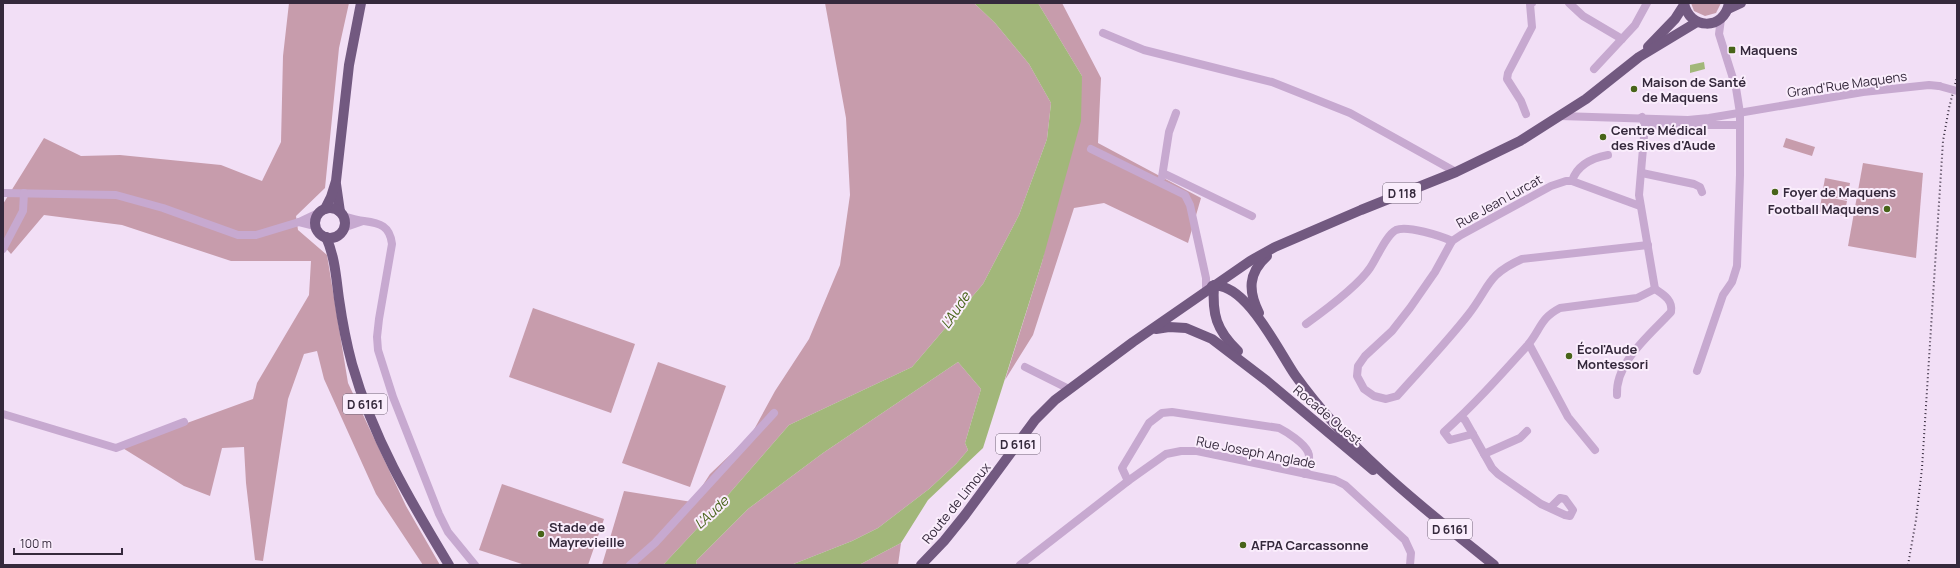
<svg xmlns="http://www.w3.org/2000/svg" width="1960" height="568" font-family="Manrope,sans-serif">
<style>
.green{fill:#c79cac}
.water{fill:#a2b77a}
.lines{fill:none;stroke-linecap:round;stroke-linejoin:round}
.minor{stroke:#c7a9d0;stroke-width:8}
.major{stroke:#725980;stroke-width:10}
.rail{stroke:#35293c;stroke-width:2;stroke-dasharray:1 3;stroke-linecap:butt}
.minor-bridge{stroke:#c7a9d0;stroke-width:8}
.poi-dot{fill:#486419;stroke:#faedfc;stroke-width:1.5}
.labels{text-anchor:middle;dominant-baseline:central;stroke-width:4;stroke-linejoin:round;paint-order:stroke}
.shield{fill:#faedfc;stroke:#706476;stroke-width:1}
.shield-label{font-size:12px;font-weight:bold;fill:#35293c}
.poi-label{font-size:13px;font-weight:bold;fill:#35293c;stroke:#faedfc;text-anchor:start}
.street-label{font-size:13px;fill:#35293c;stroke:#faedfc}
.water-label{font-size:14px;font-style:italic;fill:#486419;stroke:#faedfc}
</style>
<rect width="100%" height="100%" fill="#f2dff6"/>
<g class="green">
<polygon points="289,3 349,3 339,48 325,188 296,216 298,230 327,255 348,383 406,506 440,565 423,565 376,494 324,379 317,351 304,354 288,399 263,561 255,560 246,483 244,447 222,448 210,496 184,486 121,447 253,399 257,383 309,295 311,261 231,261 122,225 44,215 11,254 3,245 3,204 44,138 81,156 120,155 221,165 262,181 281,142 283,56"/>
<polygon points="825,3 974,3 995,23 1029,64 1051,103 1047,139 1019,215 983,284 912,367 789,425 721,503 663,565 602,565 624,491 692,502 710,474 751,435 775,391 809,339 840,265 850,195 846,118"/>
<polygon points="1038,3 1062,3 1101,78 1098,143 1201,198 1188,243 1104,203 1074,208 1033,335 1005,380 1042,262 1082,76"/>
<polygon points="1691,3 1721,3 1716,13 1705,16 1694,11"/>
<polygon points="1786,138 1815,147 1812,156 1783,147"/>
<polygon points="1863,163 1923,173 1916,258 1848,246"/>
<polygon points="1825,178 1850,183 1847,200 1822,195"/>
<polygon points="1822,196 1847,201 1844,216 1819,212"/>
<polygon points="533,308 635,344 611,413 509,377"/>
<polygon points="658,362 726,386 690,487 622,463"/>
<polygon points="958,362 981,389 965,443 968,450 956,464 929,489 878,528 852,541 791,565 697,565 696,561 748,509 823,453"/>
<polygon points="502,484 604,519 588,565 525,565 479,550"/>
<polygon points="901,543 898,565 859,565"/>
</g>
<g class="water">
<polygon points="974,3 1038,3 1082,76 1081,121 1042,262 983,448 928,500 901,543 859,565 791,565 852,541 878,528 929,489 956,464 968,450 965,443 981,389 958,362 823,453 748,509 696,561 697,565 663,565 721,503 789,425 912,367 983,284 1019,215 1047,139 1051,103 1029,64 995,23"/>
<polygon points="1704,62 1705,69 1690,73 1690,65"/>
</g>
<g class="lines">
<g class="minor">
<polyline points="1569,3 1583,16 1622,39"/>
<polyline points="1103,33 1144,50 1272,82 1350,113 1456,172"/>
<polyline points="1594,69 1635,25 1647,3"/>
<polyline points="1526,114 1521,101 1507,79 1508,73 1532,27 1530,4 1532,3"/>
<polyline points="1560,116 1688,120 1709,118 1863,92 1929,85 1939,86"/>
<polyline points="1642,117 1645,125 1639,195 1655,289"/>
<polyline points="1645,125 1740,125"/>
<polyline points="1091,149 1185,195 1190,205 1206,278 1206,287"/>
<polyline points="1163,173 1252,216"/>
<polyline points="1642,173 1694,184 1700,187 1702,192"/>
<polyline points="1162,177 1169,132 1176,113"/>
<path d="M1572 181C1577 165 1592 158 1608 155"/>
<polyline points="3,193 116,195 163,208 238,235 256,235 299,222 318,213"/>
<path d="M1640 206 1572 181H1566L1551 186 1461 235 1452 241 1435 272 1410 308 1392 331 1365 356 1358 366 1357 376 1364 389 1374 396 1386 399 1397 396C1421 369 1446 343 1468 315 1490 287 1486 275 1522 259L1648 245"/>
<path d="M343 216C350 218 357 220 364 221 380 223 390 226 392 244L379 319 377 337 378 350 393 397 439 514 448 532 475 565"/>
<polyline points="299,222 315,226"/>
<polyline points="343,228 363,221"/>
<polyline points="3,249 23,211 24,193"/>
<path d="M1306 324C1324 311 1358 286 1370 268 1377 258 1386 235 1396 230 1407 225 1441 236 1452 241"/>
<polyline points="1529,344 1568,417 1595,450"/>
<polyline points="1025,367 1069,389"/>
<polyline points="1697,371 1723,295 1732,282 1737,266 1740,175 1740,113 1736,88 1719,34 1721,19"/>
<path d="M1617 395C1615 362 1651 334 1671 312 1673 300 1664 295 1655 289"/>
<polyline points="3,414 116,448 184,422"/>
<polyline points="1461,417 1465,420 1492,468 1498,474 1541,504 1565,515 1570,516 1573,510 1565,499 1560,498 1551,507"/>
<path d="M1473 434 1450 440 1444 432C1474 405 1500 376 1527 346 1541 330 1539 319 1560 308L1637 298 1655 289"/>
<polyline points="1484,454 1520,438 1527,431"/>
<path d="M1128 481 1122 468 1149 423 1162 413 1172 412 1279 428C1287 432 1304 443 1308 452 1311 458 1307 468 1305 474"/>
<polyline points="630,565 655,543 774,413"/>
<polyline points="1020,565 1128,481 1166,454 1181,451 1197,451 1335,480 1345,485 1405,540 1411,553 1410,565"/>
</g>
<g class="major">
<path d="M1684 3C1689 30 1724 31 1729 3"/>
<polyline points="1728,9 1741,3"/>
<polyline points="1648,47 1675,19 1684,5"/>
<polyline points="336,184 340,212"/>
<circle cx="330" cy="223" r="15"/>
<polyline points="325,209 331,197 336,181 349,65 361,3"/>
<path d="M326 237C335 257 336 277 339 299 342 320 346 342 352 364 373 438 409 499 449 565"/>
<path d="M1214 285C1212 314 1216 330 1238 351"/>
<path d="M1212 286C1245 280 1279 352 1295 375 1348 450 1423 508 1494 565"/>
<path d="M1259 313C1248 291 1248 273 1267 256"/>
<polyline points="1156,329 1169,327 1186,328 1212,339 1267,381 1373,470"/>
<polyline points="921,565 944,541 965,515 1035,420 1055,400 1133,342 1250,261 1275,247 1361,210 1456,172 1520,141 1586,99 1639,57 1697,22"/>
</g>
<polyline class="rail" points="1908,565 1916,520 1922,468 1943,141 1949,108 1957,77"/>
<polyline class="minor-bridge" points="1939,86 1957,91"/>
</g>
<g class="poi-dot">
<rect x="1728" y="46" width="8" height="8" rx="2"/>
<circle cx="1634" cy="89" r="4"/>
<circle cx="1603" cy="137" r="4"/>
<circle cx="1775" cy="192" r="4"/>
<circle cx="1887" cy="209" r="4"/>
<circle cx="1569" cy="356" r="4"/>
<circle cx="541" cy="534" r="4"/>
<circle cx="1243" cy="545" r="4"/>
</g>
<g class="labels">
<g class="shield">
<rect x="1383" y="183" width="38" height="20" rx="3"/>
<rect x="343" y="394" width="44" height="20" rx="3"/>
<rect x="996" y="434" width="44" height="20" rx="3"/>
<rect x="1428" y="519" width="44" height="20" rx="3"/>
</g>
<g class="shield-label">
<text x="1402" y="193">D 118</text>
<text x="365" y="404">D 6161</text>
<text x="1018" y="444">D 6161</text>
<text x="1450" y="529">D 6161</text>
</g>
<g class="poi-label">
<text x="1740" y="50">Maquens</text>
<text x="1642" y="82">Maison de Santé<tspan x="1642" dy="15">de Maquens</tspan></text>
<text x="1611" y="130">Centre Médical<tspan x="1611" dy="15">des Rives d'Aude</tspan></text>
<text x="1783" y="192">Foyer de Maquens</text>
<text x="1879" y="209" text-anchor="end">Football Maquens</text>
<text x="1577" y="349">Écol'Aude<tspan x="1577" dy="15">Montessori</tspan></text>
<text x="549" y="527">Stade de<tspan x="549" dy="15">Mayrevieille</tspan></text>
<text x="1251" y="545">AFPA Carcassonne</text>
</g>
<g class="street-label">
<text transform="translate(1847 84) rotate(-8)">Grand'Rue Maquens</text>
<text transform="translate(1499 201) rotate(-29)">Rue Jean Lurcat</text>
<text transform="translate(1328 415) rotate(40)">Rocade Ouest</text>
<text transform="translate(1256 452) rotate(11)">Rue Joseph Anglade</text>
<text transform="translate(956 503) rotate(-51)">Route de Limoux</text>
</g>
<g class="water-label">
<text transform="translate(955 310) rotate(-56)">L'Aude</text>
<text transform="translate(711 512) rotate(-43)">L'Aude</text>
</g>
</g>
<rect width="1960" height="568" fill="none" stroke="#35293c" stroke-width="8"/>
<path d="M14 548v6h108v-6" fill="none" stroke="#35293c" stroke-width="2"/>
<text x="20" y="548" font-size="12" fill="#35293c" stroke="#faedfc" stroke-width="3" paint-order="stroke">100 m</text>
</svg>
